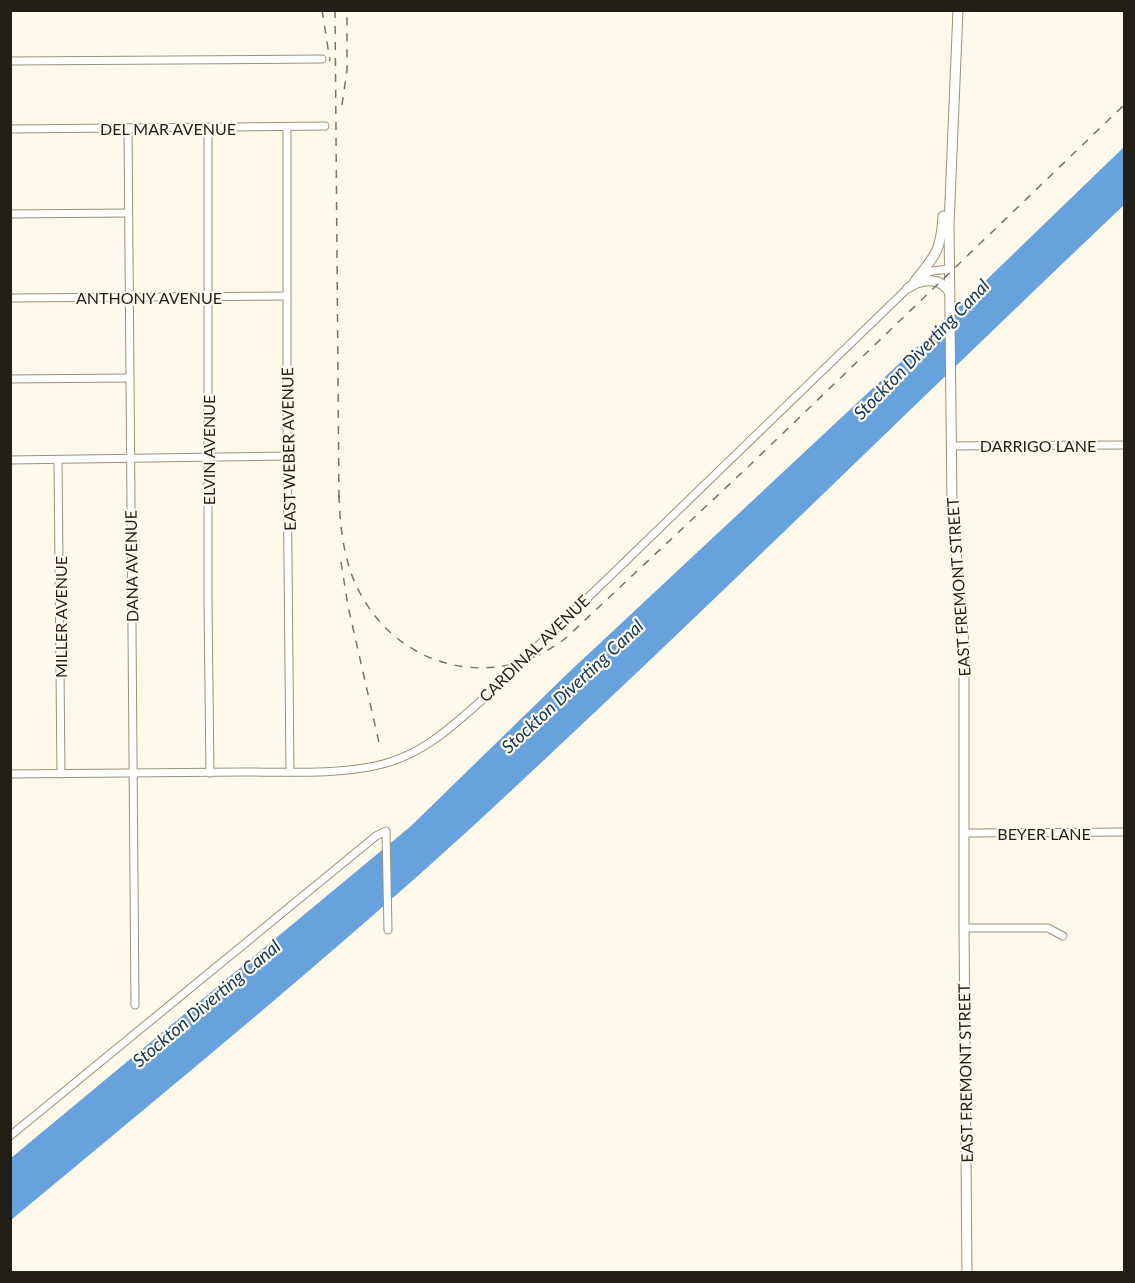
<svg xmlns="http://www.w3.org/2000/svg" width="1135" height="1283" font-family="Lato,sans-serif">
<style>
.water{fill:#67a2dd}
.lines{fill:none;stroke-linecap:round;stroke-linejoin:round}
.street-casing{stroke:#99927a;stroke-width:9}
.secondary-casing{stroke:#99927a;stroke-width:11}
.street{stroke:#fff;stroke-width:7}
.secondary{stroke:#fff;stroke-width:9}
.rail{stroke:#767367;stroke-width:1.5;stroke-dasharray:8 8;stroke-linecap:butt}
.labels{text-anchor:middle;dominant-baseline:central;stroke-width:4.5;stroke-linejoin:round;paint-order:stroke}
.street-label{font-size:16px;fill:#221f16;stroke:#fef9ea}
.water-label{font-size:18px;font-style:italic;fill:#0e3a60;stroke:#fef9ea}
</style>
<rect width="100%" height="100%" fill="#fef9ea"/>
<path class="water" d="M1124 147V205C906 412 693 623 472 827 323 963 166 1091 11 1220V1158L411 826 567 674 918 346Z"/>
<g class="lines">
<g class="street-casing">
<g id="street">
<polyline points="10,61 322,59"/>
<polyline points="208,127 208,603 210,773"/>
<polyline points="287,127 287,456 290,772"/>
<polyline points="128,128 135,1005"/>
<polyline points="10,129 325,126"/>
<polyline points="10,214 127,213"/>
<polyline points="920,276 932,271 949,269"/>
<polyline points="10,298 287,296"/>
<polyline points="10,379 128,378"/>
<polyline points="951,446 1124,445"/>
<polyline points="10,460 287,456"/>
<polyline points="58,460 61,774"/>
<path d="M10 774C88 774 165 773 242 772 284 772 343 775 383 764 424 753 450 728 481 701L910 286"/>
<polyline points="964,833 1124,832"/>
<polyline points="964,928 1048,928 1063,936"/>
<polyline points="10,1136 376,836 386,831 388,930"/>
</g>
</g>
<g class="secondary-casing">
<g id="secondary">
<polyline points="958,10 949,225 952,505 964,645 964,928 967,1272"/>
<path d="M915 281C936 255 941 250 943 216"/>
<path d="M908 288C922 278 941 277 950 293"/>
</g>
</g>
<use href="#street" class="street"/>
<use href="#secondary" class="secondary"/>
<g class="rail">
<polyline points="322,10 330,61"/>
<polyline points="335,10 339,502"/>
<polyline points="342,105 347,70 347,10"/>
<path d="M339 495C340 528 344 564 360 593 401 671 499 692 567 637L751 464 1124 105"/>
<polyline points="341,562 348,606 380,747"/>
</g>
</g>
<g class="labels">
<g class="street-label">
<text x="168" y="128">DEL MAR AVENUE</text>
<text x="149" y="297">ANTHONY AVENUE</text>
<text x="1038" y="445">DARRIGO LANE</text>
<text transform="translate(288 449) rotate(-91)">EAST WEBER AVENUE</text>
<text transform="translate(208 450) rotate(-90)">ELVIN AVENUE</text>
<text transform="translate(131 566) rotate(-91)">DANA AVENUE</text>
<text transform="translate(958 587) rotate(-94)">EAST FREMONT STREET</text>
<text transform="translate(60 617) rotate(-90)">MILLER AVENUE</text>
<text transform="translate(534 648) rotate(-44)">CARDINAL AVENUE</text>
<text x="1044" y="833">BEYER LANE</text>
<text transform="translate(965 1073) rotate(-91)">EAST FREMONT STREET</text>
</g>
<g class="water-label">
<text transform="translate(921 349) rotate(-46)">Stockton Diverting Canal</text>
<text transform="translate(572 686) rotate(-43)">Stockton Diverting Canal</text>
<text transform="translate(206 1003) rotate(-40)">Stockton Diverting Canal</text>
</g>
</g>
<rect width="1135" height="1283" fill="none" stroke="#221f16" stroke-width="24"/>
</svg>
